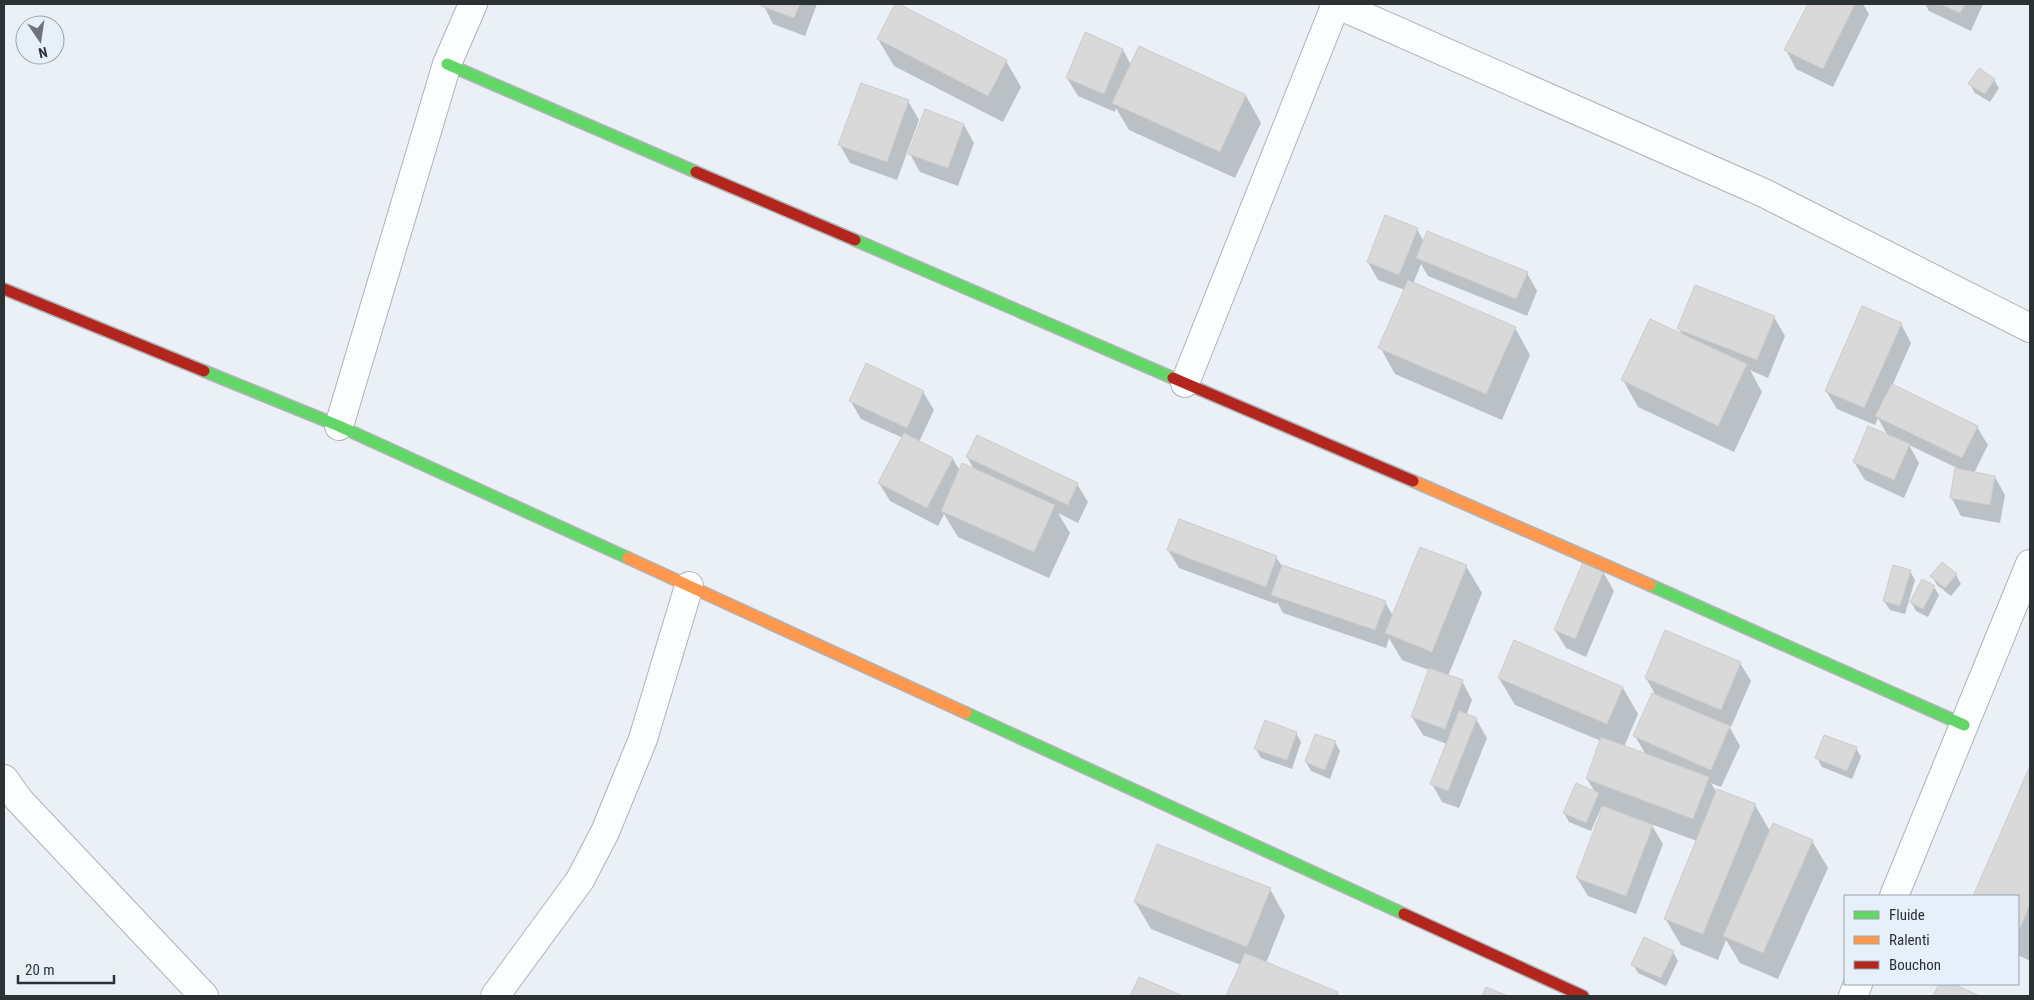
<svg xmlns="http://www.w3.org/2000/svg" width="2034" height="1000" font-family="'Roboto Condensed',sans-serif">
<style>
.shadow{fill:#0003}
.building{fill:#d9d9da;stroke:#cccccd}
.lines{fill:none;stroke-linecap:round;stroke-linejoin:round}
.street-casing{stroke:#aeb3b7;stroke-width:30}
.fast-casing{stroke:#aeb3b7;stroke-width:14}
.slow-casing{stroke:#aeb3b7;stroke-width:14}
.jam-casing{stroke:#aeb3b7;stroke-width:14}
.street{stroke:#fcfdfe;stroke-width:28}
.fast{stroke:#63d668;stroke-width:11}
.slow{stroke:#ff974d;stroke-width:11}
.jam{stroke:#b3261e;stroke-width:11}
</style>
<rect width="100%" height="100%" fill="#eaf0f6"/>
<g class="shadow">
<polygon points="763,4 817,4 805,36 773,24"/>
<polygon points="897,4 1006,61 1021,87 1003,122 894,66 878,39"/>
<polygon points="1809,4 1863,4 1869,14 1833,87 1796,69 1786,50"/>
<polygon points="1925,4 1983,4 1971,31 1929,11"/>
<polygon points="1123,50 1131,65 1246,96 1261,123 1235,178 1129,130 1116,108 1115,112 1078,96 1067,78"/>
<polygon points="1994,80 1999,88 1990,102 1975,93 1970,84"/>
<polygon points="908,101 919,120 897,180 850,163 840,145"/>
<polygon points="964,125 974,143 958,186 920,172 910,154"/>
<polygon points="1417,229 1424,242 1527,273 1537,291 1527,316 1428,276 1421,264 1413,284 1515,328 1530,355 1502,420 1395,374 1380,347 1405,290 1378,280 1368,262"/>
<polygon points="1774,317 1785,336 1768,378 1750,370 1762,392 1734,452 1638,407 1623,380 1682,335 1679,328"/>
<polygon points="1901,324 1911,343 1892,386 1977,427 1988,445 1974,473 1995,477 2005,495 2000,523 1961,516 1951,497 1957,468 1909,445 1919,463 1904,498 1865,480 1854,462 1888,436 1878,418 1875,425 1837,409 1826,391"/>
<polygon points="923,392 934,410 919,442 953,459 960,471 975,471 967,457 1077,484 1088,502 1078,523 1058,513 1070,533 1049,578 958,537 944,514 938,526 890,501 879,483 903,438 861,419 850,400"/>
<polygon points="1420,548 1466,566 1482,593 1448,676 1462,681 1472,700 1466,716 1476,719 1487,738 1459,808 1442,802 1432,784 1447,744 1423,735 1412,717 1429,670 1402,660 1389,638 1386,648 1283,613 1277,602 1276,604 1179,568 1168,550 1276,557 1282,566 1385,602 1393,616"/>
<polygon points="1910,571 1915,580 1905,614 1890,610 1884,601"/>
<polygon points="1603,572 1614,591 1586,657 1566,648 1555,630"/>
<polygon points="1956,575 1961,584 1951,596 1937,585 1932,576"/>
<polygon points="1934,587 1939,595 1928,617 1916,611 1911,602"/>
<polygon points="1740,663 1751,681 1731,727 1729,726 1740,746 1721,787 1711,783 1717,793 1718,790 1755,805 1770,831 1812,841 1828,868 1778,979 1740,963 1726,940 1718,960 1681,945 1665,918 1697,841 1651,824 1663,844 1636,914 1588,896 1577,878 1604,807 1602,806 1591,831 1569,822 1564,813 1595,792 1587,779 1601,741 1515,705 1499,678 1623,688 1638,714 1624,747 1646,755 1635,736 1656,696 1646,678"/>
<polygon points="1296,733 1301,742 1292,769 1261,758 1256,749"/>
<polygon points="1335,742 1340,751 1330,779 1311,771 1306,762"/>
<polygon points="1856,748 1861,757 1852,779 1822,767 1817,758"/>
<polygon points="2030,769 2030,961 2018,955 2018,896 1974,896"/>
<polygon points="1270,889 1285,916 1266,963 1337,993 1339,996 1227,996 1241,965 1151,929 1135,902"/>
<polygon points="1673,952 1678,961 1666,986 1638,973 1633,964"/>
<polygon points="1940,984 1950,984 1977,996 1934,996"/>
</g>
<g class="building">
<polygon points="762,4 800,4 794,18 761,6"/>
<polygon points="895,4 899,4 1007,60 988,96 877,39"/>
<polygon points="1808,4 1855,4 1823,69 1784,50"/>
<polygon points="1940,4 1965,4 1960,13"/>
<polygon points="1085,32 1123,49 1104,94 1066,78"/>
<polygon points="1139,46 1246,95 1220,152 1112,103"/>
<polygon points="1979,68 1995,79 1985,94 1968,84"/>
<polygon points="861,83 909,100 887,162 838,145"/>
<polygon points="925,109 964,124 948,168 908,154"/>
<polygon points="1385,215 1418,228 1399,275 1367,262"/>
<polygon points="1427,231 1528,272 1516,299 1416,258"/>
<polygon points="1408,280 1516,327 1486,394 1378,348"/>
<polygon points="1695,285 1775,316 1757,360 1677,329"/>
<polygon points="1862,306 1902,323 1864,408 1825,391"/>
<polygon points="1650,319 1747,364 1718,426 1621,380"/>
<polygon points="866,363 924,391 907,428 849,401"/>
<polygon points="1892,384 1978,426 1962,458 1875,416"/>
<polygon points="1868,426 1910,444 1894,480 1853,462"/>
<polygon points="904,433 953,458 927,508 878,483"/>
<polygon points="977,435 1078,483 1068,505 966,457"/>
<polygon points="962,463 1055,505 1034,552 941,511"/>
<polygon points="1955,468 1995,476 1990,505 1950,498"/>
<polygon points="1179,519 1277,556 1266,587 1167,550"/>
<polygon points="1420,547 1467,565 1432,652 1385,633"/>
<polygon points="1583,562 1604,571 1575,639 1554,630"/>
<polygon points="1942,562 1957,574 1945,588 1930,576"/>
<polygon points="1282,565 1386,601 1375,630 1271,595"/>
<polygon points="1893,565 1911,570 1900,606 1883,601"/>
<polygon points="1922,579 1935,586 1923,609 1910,602"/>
<polygon points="1665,630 1741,662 1721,710 1645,678"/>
<polygon points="1514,640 1623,687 1607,724 1498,678"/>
<polygon points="1429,668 1463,680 1445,729 1411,717"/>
<polygon points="1652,693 1730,726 1711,770 1633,736"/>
<polygon points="1459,711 1477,718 1448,791 1430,784"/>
<polygon points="1265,720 1297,732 1287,760 1254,749"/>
<polygon points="1315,734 1336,741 1325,770 1305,762"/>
<polygon points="1824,735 1857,747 1847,771 1815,758"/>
<polygon points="1601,737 1709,777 1693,819 1586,779"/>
<polygon points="2030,766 2030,904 2018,933 2018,896 1973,896"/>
<polygon points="1576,783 1599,793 1586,823 1563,813"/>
<polygon points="1717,789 1756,804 1703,934 1664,919"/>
<polygon points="1603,806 1653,825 1626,896 1576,878"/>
<polygon points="1773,823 1813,840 1763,953 1723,936"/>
<polygon points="1157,844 1271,888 1247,947 1134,902"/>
<polygon points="1644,937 1674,951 1661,978 1631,965"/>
<polygon points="1245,953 1338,992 1336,996 1226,996"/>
<polygon points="1139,977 1183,996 1130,996"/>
<polygon points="1939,984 1953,984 1980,996 1933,996"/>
<polygon points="1486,987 1508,996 1482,996"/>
</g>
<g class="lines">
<g class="street-casing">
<g id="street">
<polyline points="1336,4 1764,193 2030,328"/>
<polyline points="1185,383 1336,4"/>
<polyline points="339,426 447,64 473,4"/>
<polyline points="4,779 19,800 204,996"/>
<polyline points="1894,896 2030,564"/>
<polyline points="495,996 580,880 605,832 643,739 689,586"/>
<polyline points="1853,996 1858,984"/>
</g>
</g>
<g class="fast-casing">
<g id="fast">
<polyline points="447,64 696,172"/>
<polyline points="855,240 1173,378"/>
<polyline points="204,371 339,426 628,558"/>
<polyline points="1650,585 1964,725"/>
<polyline points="966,713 1404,914"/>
</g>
</g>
<g class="slow-casing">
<g id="slow">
<polyline points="1413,481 1650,585"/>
<polyline points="628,558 966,713"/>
</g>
</g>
<g class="jam-casing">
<g id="jam">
<polyline points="696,172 855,240"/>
<polyline points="4,289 204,371"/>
<polyline points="1173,378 1413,481"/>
<polyline points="1404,914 1583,996"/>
</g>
</g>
<use href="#street" class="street"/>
<use href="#fast" class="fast"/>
<use href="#slow" class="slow"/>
<use href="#jam" class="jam"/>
</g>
<rect width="2034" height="1000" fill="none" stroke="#2c3134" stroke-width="10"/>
<rect x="1844" y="895" width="175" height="90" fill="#e5f0fb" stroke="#9ba4ab"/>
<rect x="1854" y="911" width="25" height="8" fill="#63d668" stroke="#9ba4ab"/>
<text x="1889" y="920" font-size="15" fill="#2c3134">Fluide</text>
<rect x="1854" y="936" width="25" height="8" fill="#ff974d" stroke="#9ba4ab"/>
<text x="1889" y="945" font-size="15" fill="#2c3134">Ralenti</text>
<rect x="1854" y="961" width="25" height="8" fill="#b3261e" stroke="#9ba4ab"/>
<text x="1889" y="970" font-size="15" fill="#2c3134">Bouchon</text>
<g transform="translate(40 40) rotate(167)"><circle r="24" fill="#e5f0fb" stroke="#9ba4ab"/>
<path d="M0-4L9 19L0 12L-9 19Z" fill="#6e7478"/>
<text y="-8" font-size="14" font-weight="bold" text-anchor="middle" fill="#2c3134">N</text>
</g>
<path d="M18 975v8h96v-8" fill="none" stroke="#2c3134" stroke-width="2.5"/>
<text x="25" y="975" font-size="15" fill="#2c3134" stroke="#e5f0fb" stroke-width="4" paint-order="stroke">20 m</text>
</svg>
